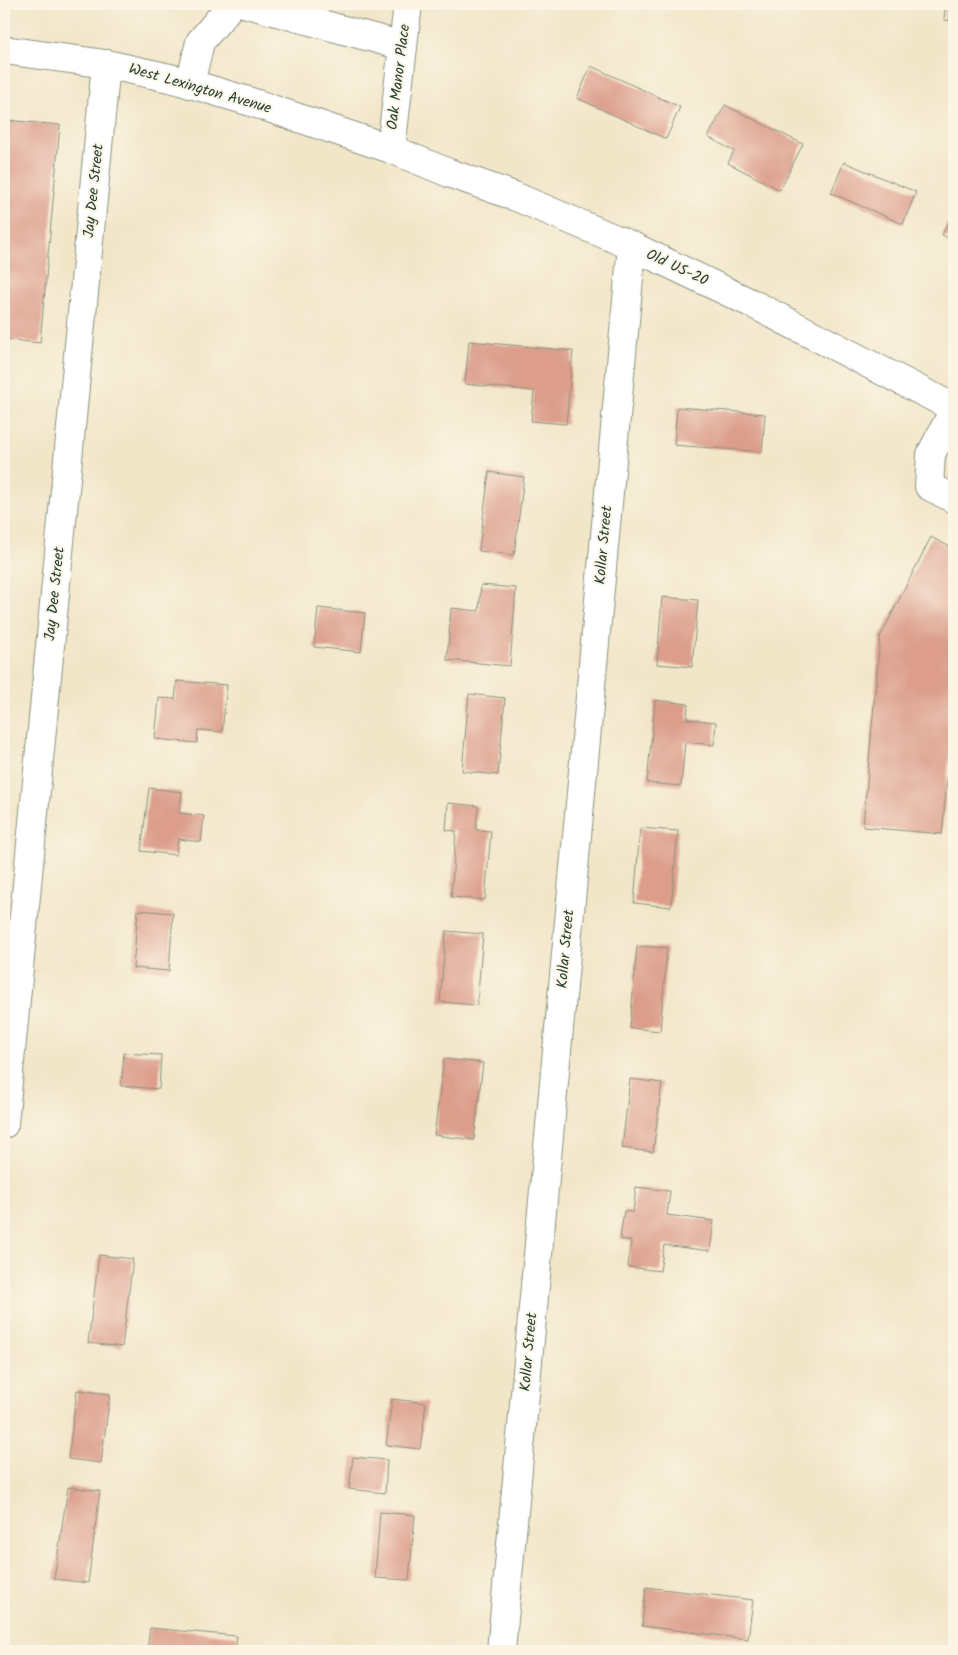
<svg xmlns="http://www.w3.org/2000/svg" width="958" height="1655" font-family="Kalam,sans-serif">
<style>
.building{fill:#dc9d8b}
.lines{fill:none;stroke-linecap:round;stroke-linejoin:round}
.minor-casing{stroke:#88927e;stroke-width:30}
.major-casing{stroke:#88927e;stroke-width:30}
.minor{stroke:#fff;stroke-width:28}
.major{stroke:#fff;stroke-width:28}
.labels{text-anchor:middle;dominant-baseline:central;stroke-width:4;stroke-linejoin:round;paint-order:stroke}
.street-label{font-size:15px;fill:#1f3d34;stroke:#fcf5e5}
</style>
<rect width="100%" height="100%" fill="#fcf5e5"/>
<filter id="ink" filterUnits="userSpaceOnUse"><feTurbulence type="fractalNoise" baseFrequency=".02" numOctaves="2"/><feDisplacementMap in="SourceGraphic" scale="10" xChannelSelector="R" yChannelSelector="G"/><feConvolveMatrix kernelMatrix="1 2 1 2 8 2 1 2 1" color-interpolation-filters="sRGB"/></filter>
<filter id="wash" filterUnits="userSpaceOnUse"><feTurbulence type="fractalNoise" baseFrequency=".0096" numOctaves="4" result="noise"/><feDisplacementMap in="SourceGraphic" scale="20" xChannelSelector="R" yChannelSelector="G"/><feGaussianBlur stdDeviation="1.12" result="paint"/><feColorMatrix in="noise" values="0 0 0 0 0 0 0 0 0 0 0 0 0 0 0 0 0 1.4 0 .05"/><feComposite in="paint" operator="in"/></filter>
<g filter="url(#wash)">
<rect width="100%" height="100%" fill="#f2e6c9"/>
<g id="blocks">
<g class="building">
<polygon points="917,4 954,4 954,21 944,20 945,9"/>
<polygon points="591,66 680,107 666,139 577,98"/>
<polygon points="725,105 803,144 780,190 728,163 734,151 708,137"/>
<polygon points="4,120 60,125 40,343 4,339"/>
<polygon points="844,162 916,192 903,224 831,193"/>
<polygon points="954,211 954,241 942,235"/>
<polygon points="469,341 573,351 566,424 531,421 534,391 465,384"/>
<polygon points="677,407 765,414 762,452 674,445"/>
<polygon points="489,472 524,477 514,555 479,551"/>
<polygon points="931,537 954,549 954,704 942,834 863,827 880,637"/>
<polygon points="481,585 516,588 510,666 447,660 451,608 479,611"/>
<polygon points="662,597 698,600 692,667 657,664"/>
<polygon points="318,608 365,613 361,652 314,647"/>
<polygon points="177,681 227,685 222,732 198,730 197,743 155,739 159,698 175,699"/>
<polygon points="469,694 505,698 498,775 462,771"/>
<polygon points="655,700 688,704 687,719 716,722 714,745 685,742 681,786 647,783"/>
<polygon points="149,788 182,792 179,813 204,816 201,842 178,839 176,855 141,851"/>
<polygon points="448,803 478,806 476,830 491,831 485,900 451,897 456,831 446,830"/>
<polygon points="640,828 678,831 671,907 634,903"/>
<polygon points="138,910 173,913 169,971 133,968"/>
<polygon points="446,931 483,934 477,1005 440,1002"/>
<polygon points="637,946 667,948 660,1031 630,1028"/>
<polygon points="124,1053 161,1055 159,1089 121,1086"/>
<polygon points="444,1059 483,1063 474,1140 434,1135"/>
<polygon points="630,1079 662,1083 653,1152 622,1148"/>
<polygon points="636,1187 670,1191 667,1215 714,1221 710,1251 664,1245 660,1271 628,1267 631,1241 620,1239 624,1211 633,1212"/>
<polygon points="99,1255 133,1259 122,1347 88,1343"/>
<polygon points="77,1390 110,1394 101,1463 68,1459"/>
<polygon points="392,1399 426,1403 420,1449 386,1445"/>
<polygon points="353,1457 387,1460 385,1493 349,1489"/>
<polygon points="68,1487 100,1491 88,1583 54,1579"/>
<polygon points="380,1512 415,1515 409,1580 375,1578"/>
<polygon points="646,1587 753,1600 748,1639 642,1626"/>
<polygon points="150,1628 237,1636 235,1651 147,1651"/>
<polygon points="49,1646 90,1650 90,1651 49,1651"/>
</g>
</g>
</g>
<g filter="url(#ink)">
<use href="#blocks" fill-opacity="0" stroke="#88927e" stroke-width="1"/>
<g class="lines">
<g class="minor-casing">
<g id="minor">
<polyline points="247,4 403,46"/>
<polyline points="190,84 200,42 232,4"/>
<polyline points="391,149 408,4"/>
<polyline points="954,410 931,454 929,486 954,499"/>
<polyline points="4,1124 106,64"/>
<polyline points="501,1651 632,246"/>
</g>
</g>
<g class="major-casing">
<polyline id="major" points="4,50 106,64 174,79 248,101 391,149 449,173 514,196 632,246 755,305 954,408"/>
</g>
<use href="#minor" class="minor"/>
<use href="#major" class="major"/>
</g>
</g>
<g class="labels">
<g class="street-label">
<text transform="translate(399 77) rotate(-83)">Oak Manor Place</text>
<text transform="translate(200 89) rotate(16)">West Lexington Avenue</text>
<text transform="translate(94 191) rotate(-84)">Jay Dee Street</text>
<text transform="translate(677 268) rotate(25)">Old US-20</text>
<text transform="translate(604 545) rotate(-85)">Kollar Street</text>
<text transform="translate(55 594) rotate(-84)">Jay Dee Street</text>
<text transform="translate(566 949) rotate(-85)">Kollar Street</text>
<text transform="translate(529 1352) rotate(-85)">Kollar Street</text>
</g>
</g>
<rect width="958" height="1655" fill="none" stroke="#fcf5e5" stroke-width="20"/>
</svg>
